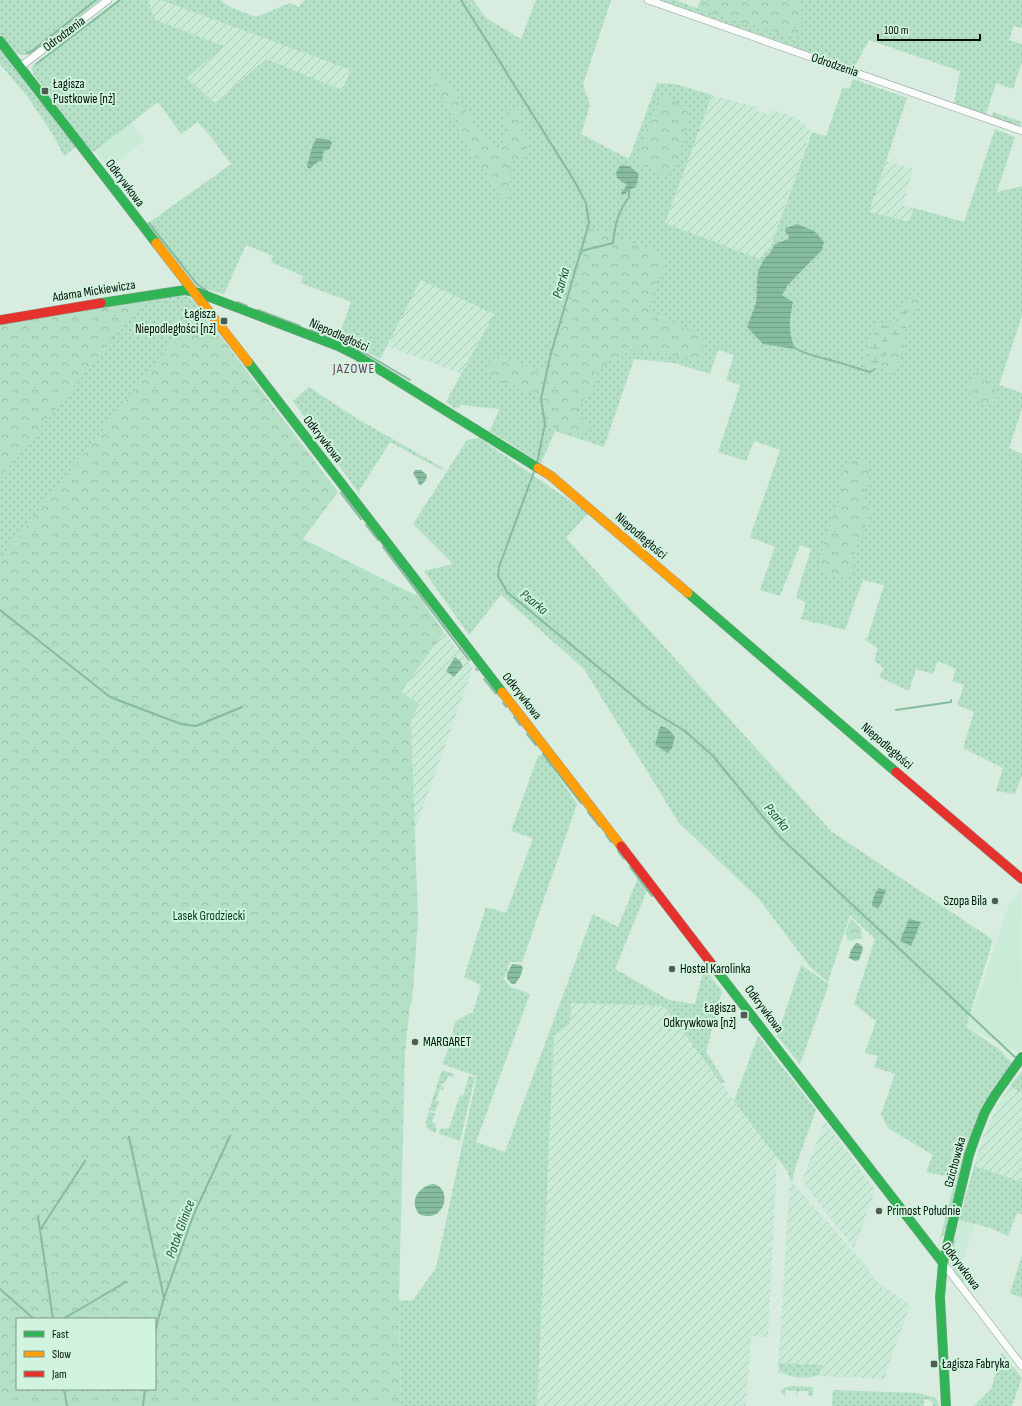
<svg xmlns="http://www.w3.org/2000/svg" width="1022" height="1406" font-family="'Sofia Sans Condensed',sans-serif">
<style>
.built{fill:#caebd7}
.industrial{fill:url(#industrial-furrows)}
.grass{fill:url(#grass-dots);fill-rule:evenodd}
.forest{fill:url(#forest-crowns);fill-rule:evenodd}
.wetland{fill:url(#wetland-marsh)}
.water{fill:url(#water-rules)}
.lines{fill:none;stroke-linecap:round;stroke-linejoin:round}
.stream{stroke:#84bc9d;stroke-width:2}
.street-casing{stroke:#8f9e95;stroke-width:8}
.fast-casing{stroke:#8f9e95;stroke-width:10}
.slow-casing{stroke:#8f9e95;stroke-width:10}
.jam-casing{stroke:#8f9e95;stroke-width:10}
.street{stroke:#f9fcfa;stroke-width:7}
.fast{stroke:#30b455;stroke-width:9}
.slow{stroke:#ff9f0a;stroke-width:9}
.jam{stroke:#e5322d;stroke-width:9}
.poi-dot{fill:#4e5c54;stroke:#d0f4de;stroke-width:1.5}
.labels{text-anchor:middle;dominant-baseline:central;stroke-width:4;stroke-linejoin:round;paint-order:stroke}
.street-label{font-size:13px;fill:#040f09;stroke:#d0f4de}
.poi-label{font-size:13px;fill:#040f09;stroke:#d0f4de;text-anchor:start}
.park-label{font-size:13px;fill:#003c23;stroke:#d0f4de}
.water-label{font-size:14px;font-style:italic;fill:#1a5136;stroke:#d0f4de}
.neighbourhood-label{font-size:14px;letter-spacing:1px;fill:#6f3765;stroke:#d0f4de}
</style>
<defs>
<pattern id="industrial-furrows" width="10" height="10" patternUnits="userSpaceOnUse"><rect width="10" height="10" fill="#caebd7"/><path d="M-1 1l2-2M0 10L10 0M9 11l2-2" fill="none" stroke="#acc8b7"/></pattern>
<pattern id="grass-dots" width="8" height="8" patternUnits="userSpaceOnUse"><rect width="8" height="8" fill="#b4e0c6"/><path d="M2 2h.1M6 6h.1" fill="none" stroke="#99bfa9" stroke-width="1.8" stroke-linecap="round"/></pattern>
<pattern id="forest-crowns" width="20" height="18" patternUnits="userSpaceOnUse"><rect width="20" height="18" fill="#b4e0c6"/><path d="M2 6a3 3 0 1 1 6 0M12 15a3 3 0 1 1 6 0" fill="none" stroke="#99bfa9"/></pattern>
<pattern id="wetland-marsh" width="20" height="14" patternUnits="userSpaceOnUse"><rect width="20" height="14" fill="#b4e0c6"/><path d="M1 5h8M5 5V1M11 12h8M15 12V8" fill="none" stroke="#99bfa9"/></pattern>
<pattern id="water-rules" width="6" height="5" patternUnits="userSpaceOnUse"><rect width="6" height="5" fill="#84bc9d"/><path d="M0 2.5h6" fill="none" stroke="#70a086"/></pattern>
</defs>
<rect width="100%" height="100%" fill="#d8ece0"/>
<g class="built">
<polygon points="132,123 145,140 109,169 95,151"/>
<polygon points="1021,884 1022,1048 1019,1052 966,1027 981,988 1008,906 1021,889"/>
<polygon points="959,1220 975,1225 958,1271 951,1260"/>
</g>
<g class="industrial">
<polygon points="148,0 161,0 352,70 342,90 266,59 215,103 187,78 224,46 155,20"/>
<polygon points="712,95 759,108 758,111 768,115 771,109 797,118 811,131 771,246 759,259 665,223"/>
<polygon points="885,161 913,169 903,205 914,208 909,222 869,212"/>
<polygon points="421,280 495,314 462,374 387,346"/>
<polygon points="444,632 457,650 459,648 473,668 415,829 411,717 420,704 401,692"/>
<polygon points="571,1003 664,1006 777,1158 768,1337 751,1336 746,1406 537,1406 554,1036 570,1023"/>
<polygon points="1010,1086 1022,1093 1022,1182 974,1166 982,1139 998,1105"/>
<polygon points="825,1121 875,1190 854,1249 802,1181"/>
<polygon points="790,1180 862,1261 877,1282 910,1305 884,1379 778,1374"/>
</g>
<g class="grass">
<polygon points="0,0 100,0 31,54 25,55 17,54 9,46 0,34"/>
<path d="M118 0H148L155 20 224 46 187 78 215 103 266 59 342 90 351 70 161 0H220L232 8 256 17 290 3 298 7 305 0H473L486 18 521 39 536 0H611L583 84 590 105 581 134 629 159 657 83 675 84 712 95 665 223 759 259 771 246 812 132 826 136 843 87 849 89 853 79 907 98 869 212 909 222 914 208 964 222 995 129 1015 137 997 192 1022 186V316L999 385 1022 393V409L1009 448 1022 454V776L1015 794 996 791 1003 768 963 748 974 712 957 705 964 685 952 681 956 669 938 661 933 674 916 669 909 691 879 677 884 668 874 661 878 648 865 640 868 636 884 585 863 580 845 630 801 619 806 603 796 597 811 549 800 545 780 596 760 590 775 547 750 537 780 450 754 441 746 461 718 452 740 385 726 380 734 355 718 350 710 374 674 363 634 359 604 447 555 431 541 463 490 431 499 409 462 405 456 409 446 402 494 314 421 280 380 359 358 347 338 338 351 302 301 283 303 276 271 262 273 256 246 245 224 294 213 291 197 286 147 224 231 164 211 137 198 122 181 134 158 102 95 151H91L34 75 32 69 33 66ZM452 89C459 100 484 145 494 147 496 148 498 147 501 147L508 132 504 120 519 124 528 141 510 162V194L500 198 498 191 465 142 448 106ZM616 173 639 174 636 187 621 193 627 185 617 178ZM789 236 812 261 788 285 782 295 793 302 789 321 790 335 747 328 756 303 757 279 764 259 770 253 775 244 788 239Z"/>
<polygon points="660,0 675,0 697,8 771,0 1022,0 1022,28 1014,26 1009,40 1022,44 1022,62 1013,89 996,83 986,114 954,103 960,71 869,40 854,68"/>
<polygon points="0,48 76,147 64,156 52,133 27,96 0,64"/>
<polygon points="993,112 1022,122 1020,127 992,117"/>
<path d="M183 295C194 297 198 307 203 316L183 329 0 559V477L143 301Z"/>
<polygon points="309,387 356,418 443,468 442,470 390,442 359,491 360,495 293,401"/>
<polygon points="479,438 588,513 566,538 831,831 993,940 966,1027 999,1049 1012,1063 992,1089 977,1123 946,1236 942,1236 939,1242 956,1176 955,1178 926,1172 933,1155 888,1128 881,1114 895,1074 874,1067 878,1056 865,1053 876,1021 854,1004 875,939 850,915 828,982 810,967 759,899 679,823 584,669 501,595 469,635 424,571 453,564 413,524 467,440"/>
<polygon points="543,754 577,804 522,962 510,962 504,979 511,987 530,994 476,1142 505,1152 593,914 618,927 639,875 648,888 615,969 669,1000 695,1004 704,968 722,991 706,1052 725,1082 721,1083 664,1006 571,1003 570,1023 554,1036 537,1406 401,1406 399,1301 413,1300 436,1268 477,1076 442,1064 450,1046 455,1021 473,1012 481,985 464,977 486,907 506,913 533,838 511,831 538,756"/>
<polygon points="801,965 829,984 800,1064 777,1036"/>
<polygon points="758,1036 816,1110 794,1171 793,1180 790,1180 788,1172 734,1101"/>
<polygon points="442,1070 454,1074 453,1077 448,1076 445,1083 441,1084 442,1086 444,1087 443,1090 440,1089 436,1101 439,1102 435,1112 429,1110"/>
<polygon points="1022,1071 1022,1093 1010,1086"/>
<polygon points="469,1076 475,1077 460,1141 439,1134 440,1129 449,1128 460,1095 463,1096"/>
<path d="M429 1111 435 1114 432 1122 436 1124 435 1127 437 1128 436 1133C423 1128 425 1123 429 1111Z"/>
<polygon points="974,1166 1022,1182 1022,1214 1017,1213 1008,1236 991,1228 959,1220"/>
<path d="M954 1239 956 1240 951 1261 966 1280 963 1282C948 1263 949 1263 954 1239Z"/>
<polygon points="1022,1255 1022,1298 1010,1293"/>
<polygon points="1002,1353 1022,1378 1012,1406 974,1406 991,1389"/>
<path d="M778 1363 822 1365 819 1375C808 1380 778 1379 778 1363Z"/>
<polygon points="790,1386 813,1387 813,1396 809,1396 808,1391 798,1391 797,1396 796,1391 786,1390 785,1396 780,1392 784,1388"/>
<polygon points="833,1390 917,1393 933,1397 936,1399 939,1406 933,1406 932,1401 924,1399 924,1406 832,1406"/>
</g>
<g class="forest">
<path d="M700 0H801C801 13 807 29 793 37L781 34 697 9Z"/>
<polygon points="433,73 439,74 452,89 476,128 488,143 494,147 501,147 508,132 504,120 504,113 515,107 520,111 519,124 528,141 527,154 510,162 510,194 506,200 500,198 498,191 465,142 448,106 430,79"/>
<polygon points="661,93 689,110 686,123 687,126 677,165 674,168 669,169 670,178 635,161"/>
<path d="M592 229 614 234 624 241 650 249 666 263 656 285 649 310 703 337 702 360 632 349 618 360 611 359 595 373C595 389 590 396 577 405L578 410 590 430 583 435 559 430 548 423 538 395 492 377C487 370 488 367 491 360L499 356 548 374Z"/>
<path d="M919 296 906 328 903 352 897 366 892 372 870 365 864 361C862 349 871 334 878 324 886 323 896 322 901 315 907 306 903 295 919 296Z"/>
<polygon points="143,301 0,477 0,323"/>
<path d="M203 316 218 333 338 492 303 539 415 595 417 594 444 632 401 692 420 704 411 718 418 921 412 1002 410 1006 405 1051 399 1301 401 1406H0V559L183 329ZM17 1319H155V1389H17Z"/>
<path d="M975 372 979 373 984 380 994 384 995 402C981 407 972 400 967 387Z"/>
<path d="M852 458 866 462C874 479 867 484 861 499L872 509C867 525 859 539 854 554 852 563 855 567 851 576L837 578 819 571V558L834 513 843 490 841 476Z"/>
<polygon points="851,918 861,928 862,939 855,939 852,941 848,940 845,933"/>
</g>
<path class="wetland" d="M909 306C905 317 901 325 903 336L900 343 895 344 876 366 874 369 861 364 868 351 869 342 879 326 890 325 897 320 896 316 892 311 894 310 897 311Z"/>
<g class="water">
<polygon points="317,138 330,140 332,143 329,150 324,150 322,161 319,161 309,169 307,166 313,144"/>
<polygon points="621,165 629,166 639,174 636,187 629,190 623,195 621,195 621,193 627,185 617,178 616,173 618,169"/>
<path d="M797 224 814 231 824 242 822 250 788 285 782 295 793 302C789 321 788 331 795 349L763 344 747 327 756 303 757 279 759 269 764 259 770 253 775 244 788 239 789 236 785 231 786 228Z"/>
<polygon points="415,470 421,470 427,475 426,480 421,485 419,485 417,479 413,474"/>
<polygon points="455,657 460,661 463,666 454,677 446,671"/>
<path d="M660 727C668 726 671 732 675 737L672 748 668 753 655 745Z"/>
<path d="M879 888 886 890C883 896 883 904 878 908L872 906C872 901 875 891 879 888Z"/>
<polygon points="909,919 921,922 911,946 900,941"/>
<polygon points="856,943 858,943 862,946 863,949 859,960 855,961 849,958 851,950"/>
<polygon points="512,964 521,965 523,968 520,977 515,984 512,984 507,979 507,974"/>
<path d="M433 1184C453 1187 446 1225 419 1214 409 1201 418 1187 433 1184Z"/>
</g>
<g class="lines">
<g class="stream">
<polyline points="461,0 575,182 586,203 589,223 550,357 541,399 545,424 537,463"/>
<polyline points="27,53 32,51 96,0"/>
<polyline points="36,64 120,0"/>
<polyline points="149,223 192,278 197,284 207,291"/>
<path d="M581 251 613 243C615 224 618 212 629 197V190"/>
<polyline points="237,302 247,306"/>
<polyline points="258,310 300,326"/>
<polyline points="311,330 329,337"/>
<polyline points="339,341 363,352 410,380"/>
<path d="M793 347C807 356 822 357 837 362 848 365 859 369 870 372L875 369"/>
<polyline points="535,469 499,567 498,576 507,592 649,709 685,731 713,756 779,836 1017,1059"/>
<polyline points="341,493 361,519"/>
<polyline points="366,525 378,540"/>
<polyline points="383,547 469,660"/>
<polyline points="0,610 110,697 181,724 196,726 242,707"/>
<polyline points="476,669 477,670"/>
<polyline points="484,679 496,694"/>
<polyline points="503,703 506,707"/>
<polyline points="896,710 951,702 951,700"/>
<polyline points="514,717 520,725"/>
<polyline points="527,734 536,745"/>
<polyline points="543,754 581,803"/>
<polyline points="588,812 599,826"/>
<polyline points="606,835 611,842"/>
<polyline points="618,851 624,859"/>
<polyline points="630,867 652,896"/>
<polyline points="129,1137 164,1298"/>
<polyline points="38,1216 53,1319"/>
<polyline points="40,1230 85,1161"/>
<polyline points="0,1289 34,1319"/>
<polyline points="63,1319 126,1282"/>
<polyline points="155,1331 164,1298 193,1216 230,1136"/>
<polyline points="64,1389 67,1406"/>
<polyline points="143,1406 145,1389"/>
</g>
<g class="street-casing">
<g id="street">
<polyline points="648,0 1022,131"/>
<polyline points="20,67 108,0"/>
<polyline points="943,1263 1022,1366"/>
</g>
</g>
<g class="fast-casing">
<g id="fast">
<polyline points="0,41 156,243"/>
<polyline points="101,303 185,290 199,293 338,346 356,355 538,468"/>
<polyline points="248,362 502,692"/>
<polyline points="688,593 896,772"/>
<polyline points="717,971 943,1263"/>
<polyline points="946,1406 940,1297 943,1263 969,1155 976,1135 985,1112 995,1095 1022,1057"/>
</g>
</g>
<g class="slow-casing">
<g id="slow">
<polyline points="156,243 248,362"/>
<polyline points="538,468 551,476 688,593"/>
<polyline points="502,692 621,846"/>
</g>
</g>
<g class="jam-casing">
<g id="jam">
<polyline points="0,320 101,303"/>
<polyline points="896,772 1022,879"/>
<polyline points="621,846 717,971"/>
</g>
</g>
<use href="#street" class="street"/>
<use href="#fast" class="fast"/>
<use href="#slow" class="slow"/>
<use href="#jam" class="jam"/>
</g>
<g class="poi-dot">
<rect x="41" y="87" width="8" height="8" rx="2"/>
<rect x="220" y="317" width="8" height="8" rx="2"/>
<circle cx="995" cy="901" r="4"/>
<circle cx="672" cy="969" r="4"/>
<rect x="740" y="1011" width="8" height="8" rx="2"/>
<circle cx="415" cy="1042" r="4"/>
<circle cx="879" cy="1211" r="4"/>
<rect x="930" y="1360" width="8" height="8" rx="2"/>
</g>
<g class="labels">
<g class="street-label">
<text transform="translate(64 34) rotate(-37)">Odrodzenia</text>
<text transform="translate(835 65) rotate(19)">Odrodzenia</text>
<text transform="translate(125 183) rotate(53)">Odkrywkowa</text>
<text transform="translate(94 291) rotate(-9)">Adama Mickiewicza</text>
<text transform="translate(339 335) rotate(24)">Niepodległości</text>
<text transform="translate(323 439) rotate(52)">Odkrywkowa</text>
<text transform="translate(641 536) rotate(41)">Niepodległości</text>
<text transform="translate(522 696) rotate(52)">Odkrywkowa</text>
<text transform="translate(887 746) rotate(41)">Niepodległości</text>
<text transform="translate(764 1009) rotate(53)">Odkrywkowa</text>
<text transform="translate(955 1162) rotate(-75)">Gzichowska</text>
<text transform="translate(961 1266) rotate(53)">Odkrywkowa</text>
</g>
<g class="poi-label">
<text x="53" y="84">Łagisza<tspan x="53" dy="15">Pustkowie [nż]</tspan></text>
<text x="216" y="314" text-anchor="end">Łagisza<tspan x="216" dy="15">Niepodległości [nż]</tspan></text>
<text x="987" y="901" text-anchor="end">Szopa Bila</text>
<text x="680" y="969">Hostel Karolinka</text>
<text x="736" y="1008" text-anchor="end">Łagisza<tspan x="736" dy="15">Odkrywkowa [nż]</tspan></text>
<text x="423" y="1042">MARGARET</text>
<text x="887" y="1211">Primost Południe</text>
<text x="942" y="1364">Łagisza Fabryka</text>
</g>
<g class="park-label">
<text x="209" y="916">Lasek Grodziecki</text>
</g>
<g class="water-label">
<text transform="translate(561 283) rotate(-74)">Psarka</text>
<text transform="translate(534 602) rotate(39)">Psarka</text>
<text transform="translate(777 817) rotate(50)">Psarka</text>
<text transform="translate(180 1229) rotate(-70)">Potok Glinice</text>
</g>
<g class="neighbourhood-label">
<text x="354" y="368">JAZOWE</text>
</g>
</g>
<rect x="16" y="1318" width="140" height="72" fill="#d0f4de" stroke="#7e9889"/>
<rect x="24" y="1331" width="20" height="6" fill="#30b455" stroke="#7e9889"/>
<text x="52" y="1338" font-size="12" fill="#040f09">Fast</text>
<rect x="24" y="1351" width="20" height="6" fill="#ff9f0a" stroke="#7e9889"/>
<text x="52" y="1358" font-size="12" fill="#040f09">Slow</text>
<rect x="24" y="1371" width="20" height="6" fill="#e5322d" stroke="#7e9889"/>
<text x="52" y="1378" font-size="12" fill="#040f09">Jam</text>
<path d="M878 34v6h102v-6" fill="none" stroke="#040f09" stroke-width="2"/>
<text x="884" y="34" font-size="12" fill="#040f09" stroke="#d0f4de" stroke-width="3" paint-order="stroke">100 m</text>
</svg>
